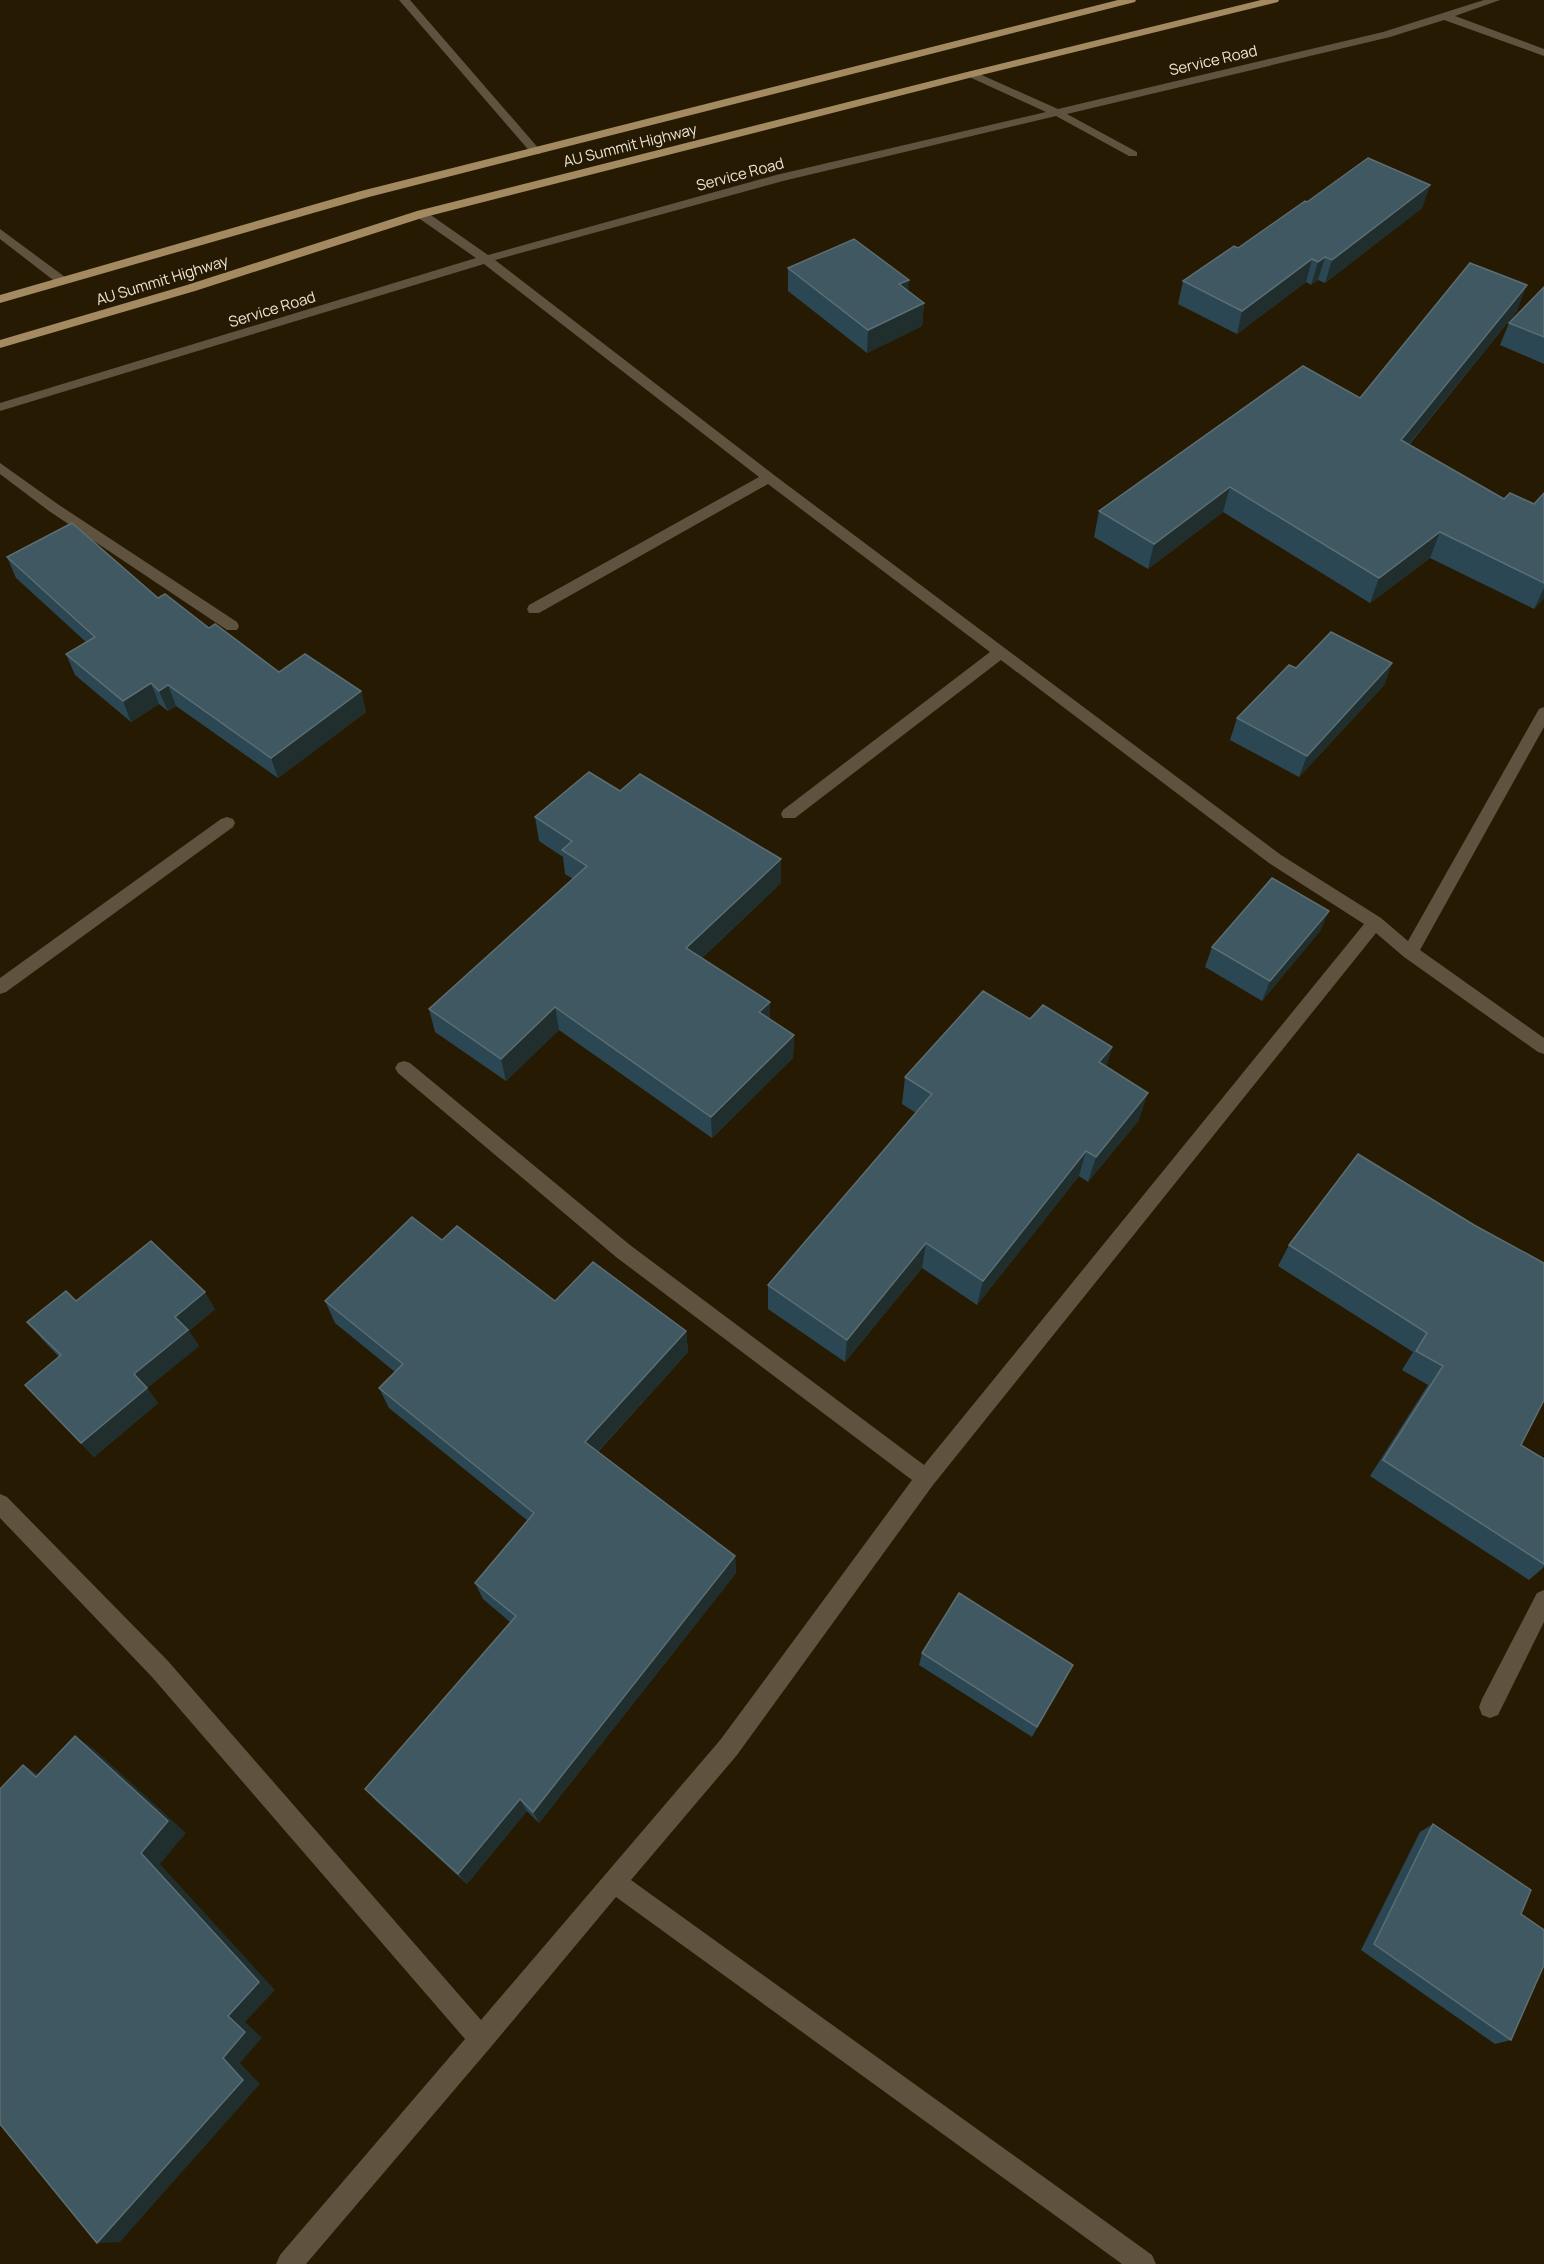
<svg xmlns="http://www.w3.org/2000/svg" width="1544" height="2264" font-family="Manrope,sans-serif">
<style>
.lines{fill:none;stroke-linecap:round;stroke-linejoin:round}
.minor{fill:#5f5340;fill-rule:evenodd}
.major{fill:#a38a61;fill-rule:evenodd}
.wall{fill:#2b4753}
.shaded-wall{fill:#202e2d}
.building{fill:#405861;stroke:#5b6e73;stroke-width:1.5}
.labels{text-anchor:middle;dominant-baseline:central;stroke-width:4.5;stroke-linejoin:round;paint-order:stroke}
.far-street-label{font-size:15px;fill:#eee5d6;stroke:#271a02}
</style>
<rect width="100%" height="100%" fill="#271a02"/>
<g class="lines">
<g class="minor">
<polygon points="399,0 410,0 540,150 540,154 532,154"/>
<polygon points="1484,0 1500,0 1455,16 1544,49 1544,56 1444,20 1390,37 1067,114 1137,152 1137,156 1129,156 1056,116 783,181 495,260 774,475 1281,855 1381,918 1408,941 1539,709 1544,707 1544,727 1420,950 1544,1038 1544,1054 1538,1052 1404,957 1376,933 933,1485 737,1755 631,1880 1152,2255 1156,2264 1122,2264 616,1897 490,2048 306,2264 276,2264 280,2255 465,2039 152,1677 0,1518 0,1494 7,1497 168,1661 481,2020 721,1739 912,1480 616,1257 398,1073 395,1068 398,1063 404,1061 410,1063 630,1245 924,1465 1364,924 1269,863 1001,660 795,818 783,818 781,814 783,810 990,652 768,484 539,613 529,613 527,609 529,605 759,477 484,264 0,411 0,403 476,258 417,217 417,211 425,211 488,255 776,175 1046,112 967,76 967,72 975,72 1058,109 1383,32"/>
<polygon points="0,229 65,277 67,280 65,283 57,283 0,239"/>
<polygon points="0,463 59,505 237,622 239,626 237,630 227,630 49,511 0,474"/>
<polygon points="227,817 233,819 235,823 233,827 6,992 0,994 0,978 221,819"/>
<polygon points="1544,1590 1544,1622 1498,1715 1490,1718 1482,1715 1479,1707 1482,1699 1537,1593"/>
</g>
<g class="major">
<polygon points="1118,0 1136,0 1135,2 369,197 0,303 0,295 361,191"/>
<polygon points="1261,0 1279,0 1278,2 973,77 425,217 195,291 0,348 0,340 187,285 417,211 967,72"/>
</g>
</g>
<g class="wall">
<polygon points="1430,185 1422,208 1325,283 1318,280 1311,285 1306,282 1237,334 1178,304 1183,281 1238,248 1307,202"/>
<polygon points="788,268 908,292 924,303 922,326 867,353 788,291"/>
<polygon points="1544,287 1544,364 1500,345 1509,323"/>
<polygon points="1517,311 1409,445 1504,499 1534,504 1544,493 1544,598 1534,609 1430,558 1370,603 1223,512 1148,569 1094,537 1099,511 1360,398"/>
<polygon points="7,557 158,598 209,628 279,672 361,691 366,712 278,778 176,706 168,711 159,704 131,722 75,675 66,654 86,642 16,578"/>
<polygon points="1392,663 1384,685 1299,777 1230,740 1237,718 1296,668"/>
<polygon points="620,791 781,859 781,883 702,958 770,1019 794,1035 793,1058 712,1138 559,1030 506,1081 435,1032 429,1009 573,879 565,874 563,857 539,841 535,817"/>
<polygon points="1329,911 1320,931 1262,1001 1205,967 1212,947"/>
<polygon points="1030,1019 1112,1047 1106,1067 1139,1120 1088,1182 1079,1176 977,1305 922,1268 845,1362 768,1309 768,1285 916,1113 902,1104 905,1077"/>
<polygon points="1474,1225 1521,1445 1544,1459 1544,1567 1529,1580 1370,1476 1428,1385 1402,1370 1413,1352 1278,1266 1289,1245"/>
<polygon points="442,1240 555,1301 686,1331 688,1352 598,1452 735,1556 736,1573 539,1823 527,1811 467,1884 376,1801 365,1789 510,1622 483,1599 475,1583 528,1521 389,1408 379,1388 395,1372 335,1323 325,1301"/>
<polygon points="76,1301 215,1309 189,1331 199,1346 147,1388 158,1403 94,1457 25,1385 59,1357 41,1338 27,1322"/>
<polygon points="922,1653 1067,1676 1032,1737 919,1665"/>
<polygon points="1433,1824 1521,1914 1511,2040 1495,2044 1361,1950 1420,1832"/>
</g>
<g class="shaded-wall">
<polygon points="1430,185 1422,208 1325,283 1332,260"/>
<polygon points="1325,257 1318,280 1311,285 1318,262"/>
<polygon points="1312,259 1306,282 1237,334 1242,311"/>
<polygon points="909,280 908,303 899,284"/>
<polygon points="1527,285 1517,311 1391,466 1401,440"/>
<polygon points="924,303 922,326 867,353 868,330"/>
<polygon points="1230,487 1223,512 1148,569 1154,544"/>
<polygon points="1440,532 1430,558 1370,603 1379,578"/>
<polygon points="1544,588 1544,598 1534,609"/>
<polygon points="1392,663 1384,685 1299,777 1307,756"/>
<polygon points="151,683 159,704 131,722 123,701"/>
<polygon points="168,685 176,706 168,711 159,691"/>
<polygon points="361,691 366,712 278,778 271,758"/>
<polygon points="781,859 781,883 688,971 686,948"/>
<polygon points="1329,911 1320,931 1262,1001 1270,981"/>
<polygon points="770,1002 770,1024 759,1012"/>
<polygon points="555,1007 559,1030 506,1081 501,1059"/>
<polygon points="794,1035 793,1058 712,1138 711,1117"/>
<polygon points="1112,1047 1104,1074 1099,1062"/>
<polygon points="1148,1093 1139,1120 1088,1182 1096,1157"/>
<polygon points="1086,1151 1079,1176 977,1305 983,1281"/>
<polygon points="926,1243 922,1268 845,1362 847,1340"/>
<polygon points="205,1292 215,1309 189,1331 199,1346 147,1388 158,1403 94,1457 81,1443 134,1374 175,1317"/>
<polygon points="686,1331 688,1352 589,1461 585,1442"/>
<polygon points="735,1556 736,1573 539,1823 533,1812"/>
<polygon points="75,1736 95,1750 186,1833 160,1864 275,1990 245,2022 262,2038 240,2063 260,2084 120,2242 97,2243 223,2058 228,2016 141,1853"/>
<polygon points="23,1765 45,1778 36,1777"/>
<polygon points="520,1799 527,1811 467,1884 458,1874"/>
</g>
<g class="building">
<polygon points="1368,158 1430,185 1332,260 1325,257 1318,262 1312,259 1242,311 1183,281 1234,246 1238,248 1305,201 1307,202"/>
<polygon points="854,239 909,280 899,284 924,303 868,330 788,268"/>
<polygon points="1470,263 1527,285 1401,440 1504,499 1510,493 1534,504 1544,493 1544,583 1440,532 1379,578 1230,487 1154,544 1099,511 1303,366 1360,398"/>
<polygon points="1544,287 1544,337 1509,323"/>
<polygon points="72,523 158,598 165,594 209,628 215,624 279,672 305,654 361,691 271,758 168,685 159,691 151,683 123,701 66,654 95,637 7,557"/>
<polygon points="1331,632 1392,663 1307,756 1237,718 1289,665 1296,668"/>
<polygon points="589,772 620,791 640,774 781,859 686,948 770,1002 759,1012 794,1035 711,1117 555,1007 501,1059 429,1009 587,866 562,850 572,841 535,817"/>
<polygon points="1272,878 1329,911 1270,981 1212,947"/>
<polygon points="983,991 1030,1019 1043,1005 1112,1047 1099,1062 1148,1093 1096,1157 1086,1151 983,1281 926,1243 847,1340 768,1285 932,1094 905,1077"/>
<polygon points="1358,1154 1474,1225 1544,1263 1544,1400 1521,1445 1544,1459 1544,1564 1383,1460 1443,1366 1416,1351 1427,1333 1289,1245"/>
<polygon points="412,1217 442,1240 457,1226 555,1301 593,1262 686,1331 585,1442 735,1556 533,1812 520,1799 458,1874 365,1789 516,1616 475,1583 534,1513 379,1388 403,1364 325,1301"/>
<polygon points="151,1241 205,1292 175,1317 188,1330 134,1374 147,1388 81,1443 25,1385 61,1355 27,1322 66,1291 76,1301"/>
<polygon points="959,1593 1073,1665 1037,1727 922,1653"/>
<polygon points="75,1736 168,1821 141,1853 259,1982 228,2016 245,2032 223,2058 243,2080 97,2243 0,2124 0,1789 23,1765 36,1777"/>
<polygon points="1433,1824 1531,1890 1521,1914 1544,1930 1544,1965 1511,2040 1374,1944"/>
</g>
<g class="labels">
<g class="far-street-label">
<text transform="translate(1213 60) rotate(-13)">Service Road</text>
<text transform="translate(630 145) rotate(-14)">AU Summit Highway</text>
<text transform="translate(740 174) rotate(-15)">Service Road</text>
<text transform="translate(162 280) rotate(-17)">AU Summit Highway</text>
<text transform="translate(272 309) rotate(-17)">Service Road</text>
</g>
</g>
</svg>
